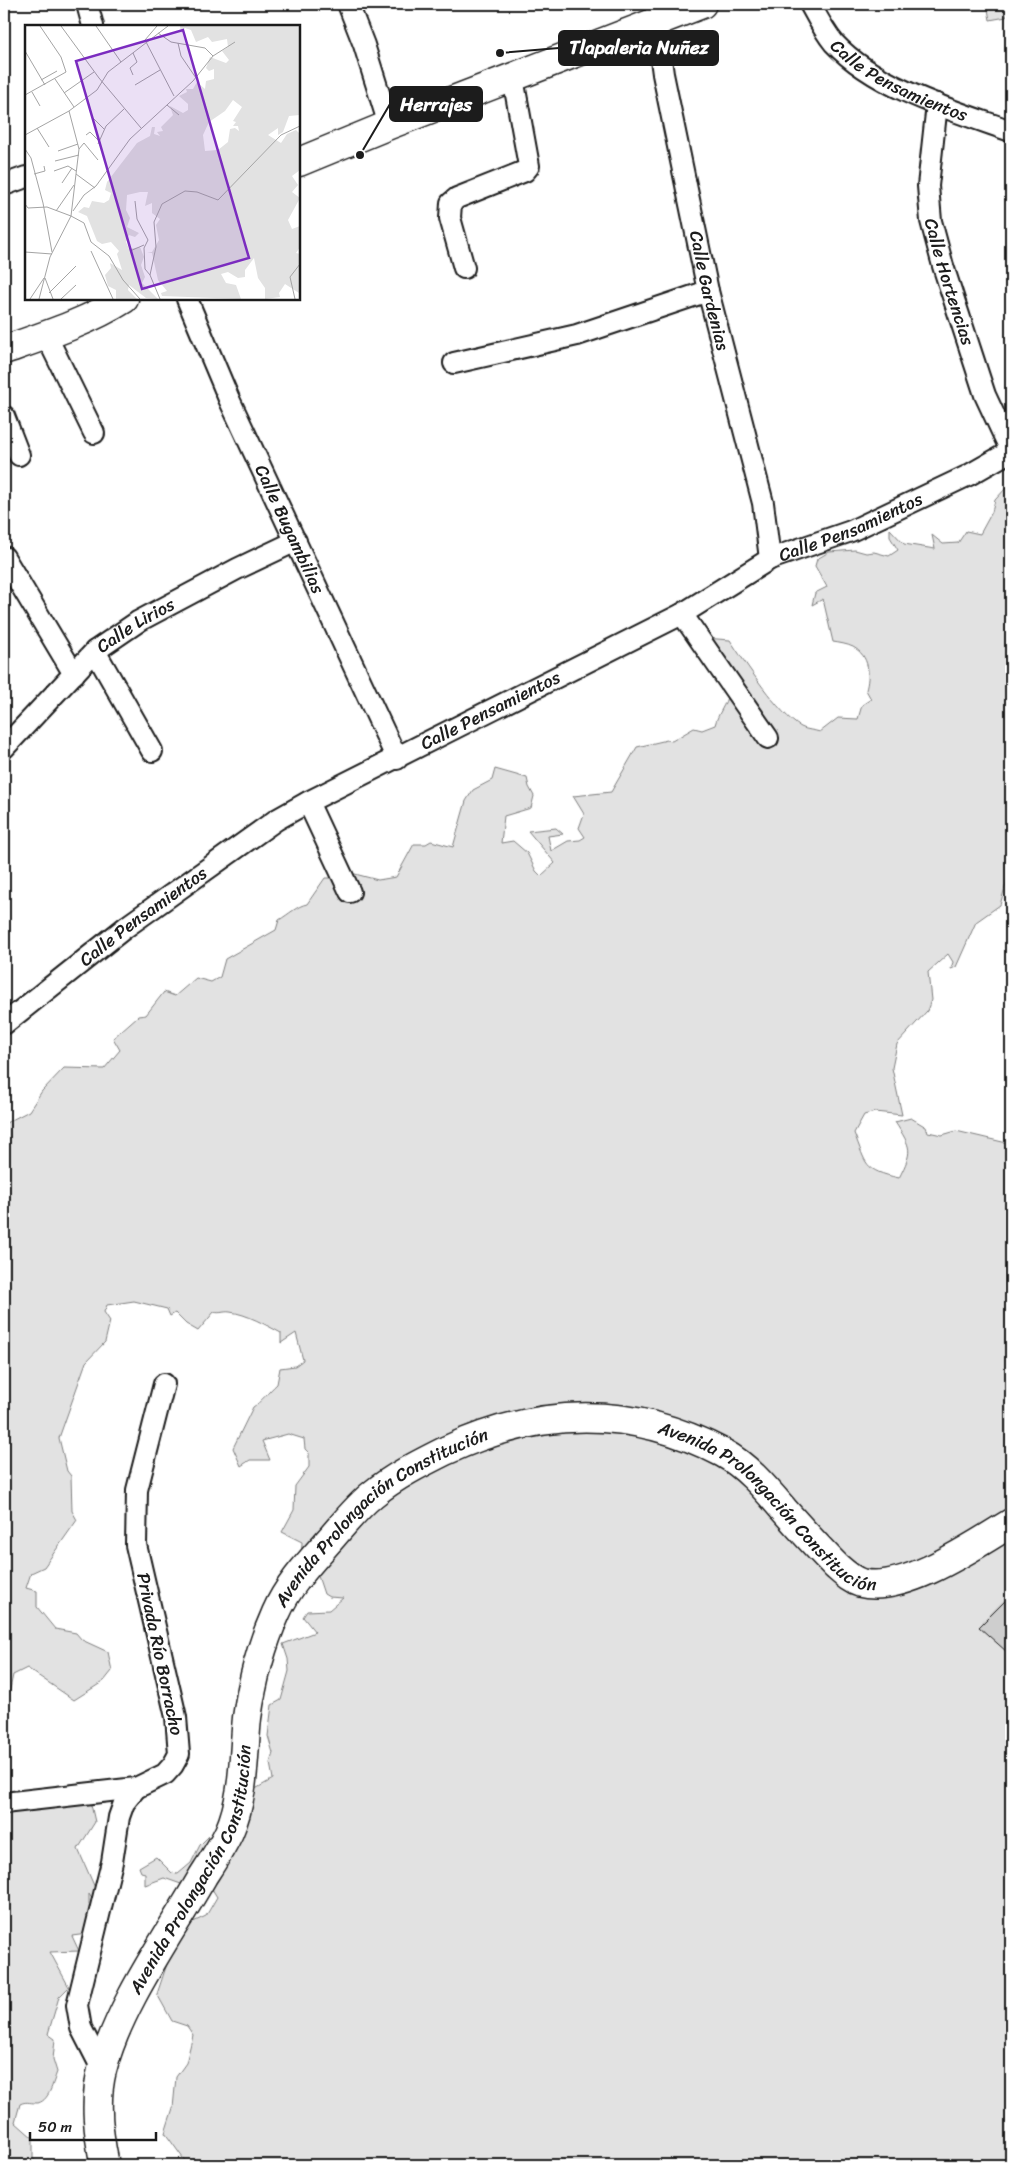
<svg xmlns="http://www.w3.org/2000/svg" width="1015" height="2169" font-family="Sriracha,sans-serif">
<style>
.green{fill:#e2e2e2;stroke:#7f7f7f}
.building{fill:#cecece;stroke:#1c1c1c;filter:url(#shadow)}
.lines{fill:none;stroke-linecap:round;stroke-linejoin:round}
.minor-casing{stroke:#1c1c1c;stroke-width:24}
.secondary-casing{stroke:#1c1c1c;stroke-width:31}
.minor{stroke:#fff;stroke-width:20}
.secondary{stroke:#fff;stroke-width:28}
.labels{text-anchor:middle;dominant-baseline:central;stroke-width:5;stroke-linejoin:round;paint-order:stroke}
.street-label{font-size:18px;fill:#1c1c1c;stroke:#fff}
.inset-road{fill:none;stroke:#a4a4a4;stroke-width:1}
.view{fill:#7b2cbf;fill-opacity:0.15;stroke:#7b2cbf;stroke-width:2.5}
.inset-edge{fill:none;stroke:#1c1c1c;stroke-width:2.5}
.leader{fill:none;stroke:#1c1c1c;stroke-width:2}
.callout-dot{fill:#1c1c1c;stroke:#fff;stroke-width:2}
.callout{fill:#1c1c1c;stroke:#1c1c1c;stroke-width:2}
.callout-label{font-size:19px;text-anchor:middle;font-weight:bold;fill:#fff}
</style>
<defs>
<filter id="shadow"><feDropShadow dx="4.5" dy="-4.5" stdDeviation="1" flood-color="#0004"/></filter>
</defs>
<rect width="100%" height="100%" fill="#fff"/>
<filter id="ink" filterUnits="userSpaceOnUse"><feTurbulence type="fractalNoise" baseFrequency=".02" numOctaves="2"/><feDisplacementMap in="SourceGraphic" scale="10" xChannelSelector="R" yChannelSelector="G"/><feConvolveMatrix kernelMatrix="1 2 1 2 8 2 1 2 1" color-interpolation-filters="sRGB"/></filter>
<g filter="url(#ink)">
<g class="green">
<polygon points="987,4 1011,4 1011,10 1006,17 990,20"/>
<path d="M1007 487 1011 497V875L1008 877 1000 905 976 922 956 967 951 969 953 962 948 954 928 972 931 1000 927 1011 897 1044 892 1068 902 1115 875 1112 864 1115 854 1133C867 1165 863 1170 899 1178 913 1150 912 1149 895 1122L911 1118 926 1127 928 1132 942 1135 956 1131 1011 1144V2165H188L165 2133 173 2108 176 2077 186 2063 193 2035 187 2026 172 2021 157 1994 175 1940 189 1924 206 1916 217 1897 207 1881 181 1884 164 1878 145 1885V1873L141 1872 139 1867 156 1857 172 1873 178 1874 191 1863 200 1845 209 1836 221 1840 250 1792 273 1779 270 1763 273 1753 268 1736 272 1705 281 1700 289 1671 288 1659 283 1644 315 1632 303 1617 307 1611 329 1610 343 1598 329 1597 324 1594 318 1576H312L301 1563 302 1542 282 1532 294 1510 295 1486 309 1467V1453L305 1449 304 1439 288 1434 262 1441 270 1460H250L241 1466 233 1448 253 1407C260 1403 269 1391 277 1384L280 1368 295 1366 303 1360 296 1333 281 1343V1333C266 1325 247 1314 230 1312 224 1311 220 1314 214 1312L198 1331 186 1324 175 1313 170 1316 167 1309 134 1301 107 1305 104 1312 110 1321 105 1342 86 1362 59 1438 67 1471 71 1476 72 1511 77 1520 44 1567 31 1573 26 1588 37 1591V1607L55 1629 76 1633 82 1640 108 1652 112 1671 104 1681 74 1700 27 1668 13 1675 9 1694 4 1696V1124L29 1111 42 1091 64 1068 104 1069 120 1050 113 1038 138 1016 146 1015 164 992 175 996 196 978 211 982 220 977 225 959 276 930 279 920C289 914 297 906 307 904L325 878H342L355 874 378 880 396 877 414 844H426L431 841 453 847 466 801 473 790 492 780 495 769 527 778 529 787 534 796 531 808 504 816 501 843 513 841 527 853 536 871 541 876 555 863 528 831 556 828 563 834 548 836 551 851 568 841 580 840 585 837 579 828 584 814 573 796 611 792 637 747 667 740 672 741 694 728 702 730 715 725C718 713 726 705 728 693 730 683 710 649 705 638L730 640C744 661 779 715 801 727 806 730 814 730 820 732L838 718 858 719 862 705 871 699 866 690C870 675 870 656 853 647 847 644 839 643 833 642L823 599 812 605 815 593 827 587 815 566 817 559 829 552 855 550 866 553 874 552 889 556 898 550 890 537V529L904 544 935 549 932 535 943 544 958 543 966 531 980 534 992 512 995 500Z"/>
<path d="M4 1794 90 1800 95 1822 78 1849 99 1897 94 1902 89 1894V1905L97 1917 87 1934 72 1936 79 1951 50 1952 69 1987 59 1997 48 2034 55 2039 53 2059 57 2072C53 2082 49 2103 36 2103 29 2103 26 2101 20 2104L15 2122 33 2138V2158L39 2165H4Z"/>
</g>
<polygon class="building" points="1006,1600 1011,1604 1011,1647 1007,1652 979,1627"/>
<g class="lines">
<g class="minor-casing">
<g id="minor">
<polyline points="87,4 93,26"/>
<polyline points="348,4 364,45 389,125"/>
<path id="s1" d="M656 4V22L663 74 680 156 708 291 763 503 770 559"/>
<path id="s2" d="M810 4C817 17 824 31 834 43 876 88 954 111 1011 131"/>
<path id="s3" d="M937 104 928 186 931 221 943 266 985 395 1011 451"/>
<polyline points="4,185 26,177"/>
<polyline points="464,268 450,218 451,203 457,198 525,171 529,166 513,78"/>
<path id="s4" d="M187 299 229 399 397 759"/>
<polyline points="46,335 94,433"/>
<polyline points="454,363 577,335 708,291"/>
<polyline points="4,416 19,455"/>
<polyline points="4,557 74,674"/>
<polyline points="682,614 768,738"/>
<polyline points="95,651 152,751"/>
<path id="s5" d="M4 748 95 651 139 621 237 569 296 541"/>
<polyline points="308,802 350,892"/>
<path id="s6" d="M4 1024 126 927 276 820 308 802 682 614 770 559 851 531 969 475 1011 451"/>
<polyline points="4,1803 136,1788"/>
<polyline points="102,2069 81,2028 77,2005 112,1862 119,1817 124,1803 136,1788 165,1774 173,1765 179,1754 176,1717 136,1545 137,1490 164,1384"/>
</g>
</g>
<g class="secondary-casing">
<g id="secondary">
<polyline points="299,162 389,125 702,4"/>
<path d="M4 350C44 336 88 322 124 299"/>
<path id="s7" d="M105 2165C98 2134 94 2102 102 2070 118 2006 170 1934 203 1876 212 1862 222 1847 229 1832 245 1796 243 1756 247 1718 252 1682 261 1646 276 1613 289 1583 312 1560 333 1536 346 1521 358 1506 373 1494 395 1476 419 1464 445 1451 537 1408 631 1404 723 1453 747 1466 766 1489 784 1510 801 1529 818 1548 836 1566 844 1573 851 1580 861 1583 904 1594 975 1545 1011 1523"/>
</g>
</g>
<use href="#minor" class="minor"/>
<use href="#secondary" class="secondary"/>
</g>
</g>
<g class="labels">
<g class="street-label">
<text stroke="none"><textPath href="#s2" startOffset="122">Calle Pensamientos</textPath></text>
<text stroke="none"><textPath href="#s3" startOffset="181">Calle Hortencias</textPath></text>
<text stroke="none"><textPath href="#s1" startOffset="292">Calle Gardenias</textPath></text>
<text stroke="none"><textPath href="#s6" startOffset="986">Calle Pensamientos</textPath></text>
<text stroke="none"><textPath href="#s4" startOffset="252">Calle Bugambilias</textPath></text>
<text stroke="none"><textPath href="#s5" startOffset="181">Calle Lirios</textPath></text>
<text stroke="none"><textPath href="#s6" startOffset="581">Calle Pensamientos</textPath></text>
<text stroke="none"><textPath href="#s6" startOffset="176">Calle Pensamientos</textPath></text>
<text stroke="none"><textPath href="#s7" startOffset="1188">Avenida Prolongación Constitución</textPath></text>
<text stroke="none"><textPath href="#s7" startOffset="738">Avenida Prolongación Constitución</textPath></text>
<text transform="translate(160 1654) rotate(78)">Privada Río Borracho</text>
<text stroke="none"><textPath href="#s7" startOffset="318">Avenida Prolongación Constitución</textPath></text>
</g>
</g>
<g transform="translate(25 25)">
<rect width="275" height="275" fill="#fff"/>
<path d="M155 1H275V90L264 91 258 107 253 110V103L243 110 256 118 262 109 271 105 275 109V145L267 151 273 160 267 167 275 173 263 195 267 204 275 201V222L271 228 275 229 274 268 260 259 254 268 255 272 240 274V263L233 253 229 233 220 245V252L213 253 203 247 196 249 201 258 211 260 216 274 137 271 136 268 142 266 133 255 127 228H122L127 227 134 215 131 200 135 194 127 188V178L120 181 123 167H115L102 170 101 185 105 193 102 202 114 208 110 212 104 210 101 217 104 224 115 222 119 232 116 240 120 252 117 258 133 274 121 273 104 260 103 265 112 274H91V265L83 261 80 250 86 243 85 238 97 245 92 229 94 226 86 217 77 219 72 216 62 191 53 187 59 182 64 183 67 176 79 178 84 175 86 168 80 165 82 157 112 118 125 111 127 102H130L129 109 135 111 132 107 138 106 136 102 148 90 145 81 158 88 163 85V79L154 71 162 67 161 64H168L172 57 180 64 181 56 189 54V44L184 46 181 43 185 32 201 38 204 35 197 26 203 22 202 14 187 17 183 12 171 17 166 5 160 3 156 8ZM208 75 217 82 208 96 211 97 208 101H213L214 106 210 103 205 104 203 117 193 125 180 126 178 110 184 97 200 86Z" fill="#e2e2e2" fill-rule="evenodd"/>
<path class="inset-road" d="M36 1 74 53 116 103M71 1 96 37M132 1 120 15 149 71M133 8 146 17 180 23 188 31M153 18 156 31 171 53M0 26 20 60M108 28 112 37 105 43 108 50M30 54 49 82M16 55 32 46M110 60 135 45M7 67 15 81M39 68 69 47M0 70 41 47 36 32 15 1M142 80 154 90M68 93 79 104M12 103 24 122M0 110 44 86M61 110 65 107 74 116M73 119 81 101 99 84M0 124 6 133 18 178 27 227M54 124 59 118 73 135M33 126 53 119M30 136 54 130M29 146 43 141 51 146M9 149 20 146 19 141M51 149 70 163M37 158 47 143M110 176 112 194 123 215 119 223 120 244 125 250M0 179 3 183 22 182 46 191M31 186 49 160M48 186 59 170 71 161 105 114 168 56 188 31 210 17M46 191 59 198 66 217 84 231 98 255 115 274M66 226 88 274M105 226 119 220M0 227 27 229M20 253 28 274M24 268 51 241M5 274 19 253M14 274 25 232 46 191 54 124 44 86 72 65 83 47 143 1M36 274 51 260M135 274 125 250 131 222 129 197 137 179 160 166 172 167 193 175 256 110 275 101M270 274 265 252 275 239"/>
<path class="view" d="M158 5 224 233 117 264 51 36Z"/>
<rect width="275" height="275" class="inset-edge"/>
</g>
<path class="leader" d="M500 53L559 48M360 155L390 104"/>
<g class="callout-dot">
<circle cx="500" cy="53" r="5"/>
<circle cx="360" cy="155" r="5"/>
</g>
<g class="callout">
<rect x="559" y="31" width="159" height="34" rx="5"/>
<rect x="390" y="87" width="92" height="34" rx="5"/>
</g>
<g class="callout-label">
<text x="639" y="54">Tlapaleria Nuñez</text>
<text x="436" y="111">Herrajes</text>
</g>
<rect width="1015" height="2169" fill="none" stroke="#fff" stroke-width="20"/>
<rect x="10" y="10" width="995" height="2149" fill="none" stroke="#1c1c1c" stroke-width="2" filter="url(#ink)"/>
<path d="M30 2132v8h126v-8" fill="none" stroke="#1c1c1c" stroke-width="2.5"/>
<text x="38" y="2132" font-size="15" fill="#1c1c1c" stroke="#ffffff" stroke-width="4" paint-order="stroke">50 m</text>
</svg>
